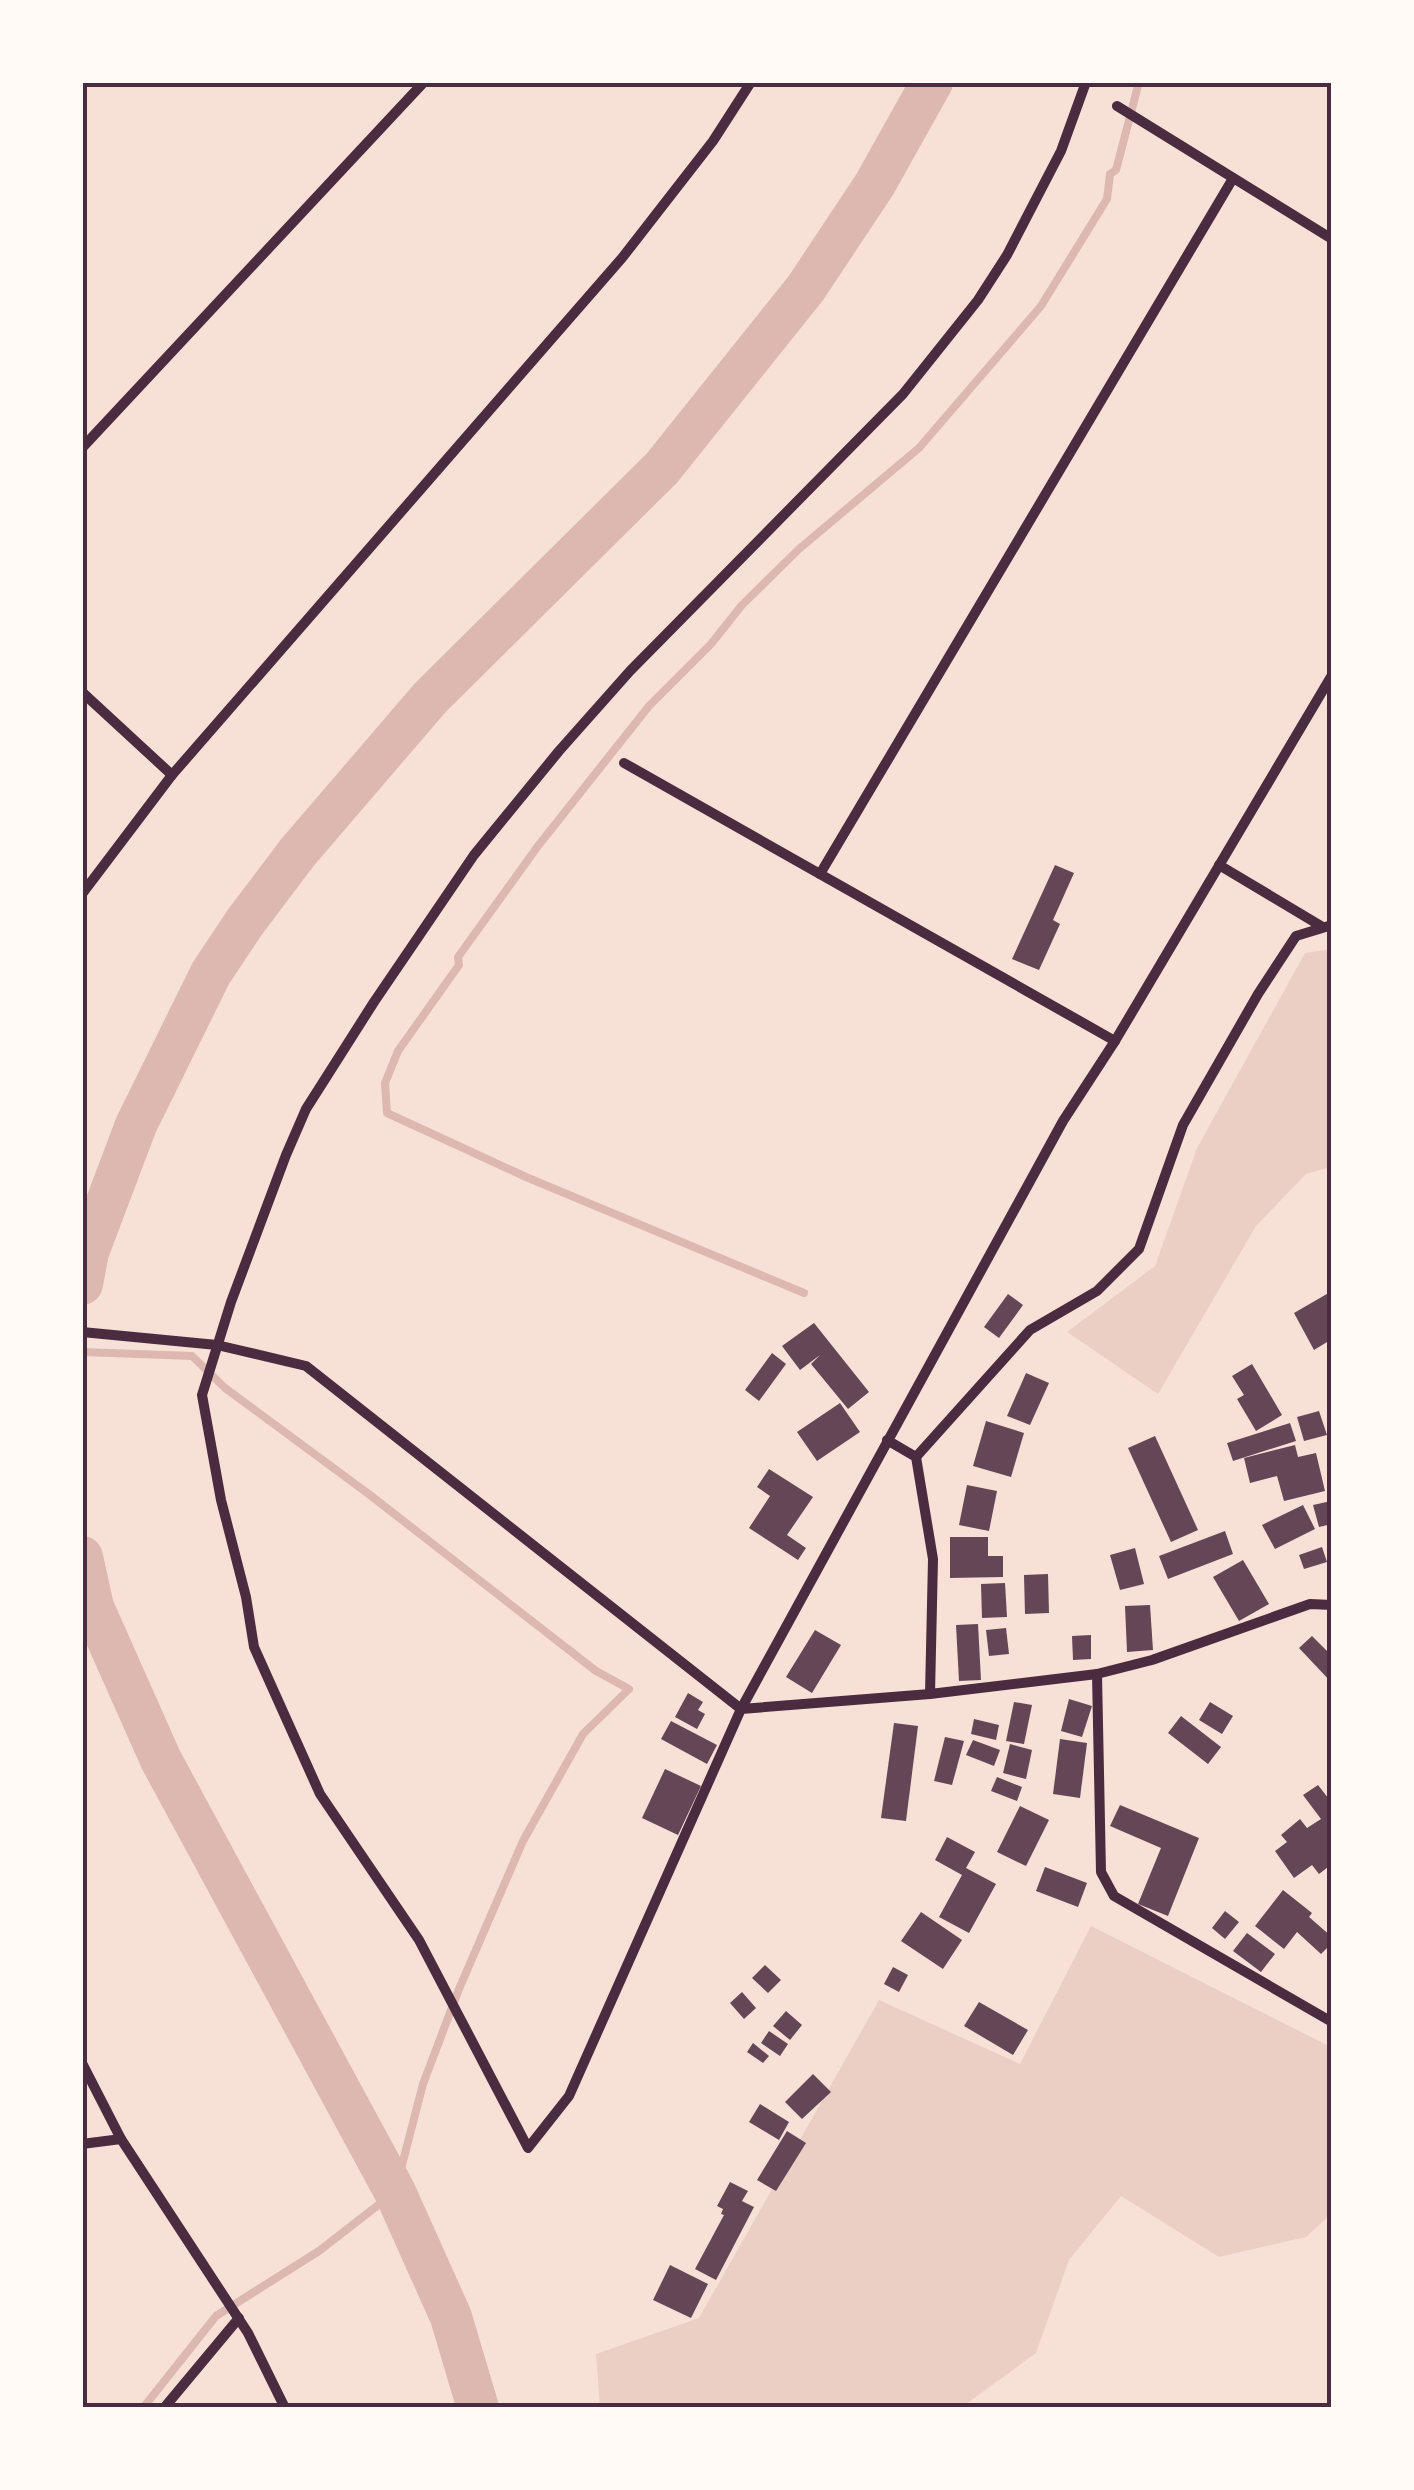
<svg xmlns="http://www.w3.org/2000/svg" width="1414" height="2490" font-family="Mulish,sans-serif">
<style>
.green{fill:#ebcfc5}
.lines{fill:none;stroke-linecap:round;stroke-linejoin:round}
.stream{stroke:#dcb8b0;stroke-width:8}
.river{stroke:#dcb8b0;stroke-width:42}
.building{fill:#644757}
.minor{stroke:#4a2c40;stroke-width:10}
.neatline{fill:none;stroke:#4a2c40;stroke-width:4}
</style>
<rect width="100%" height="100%" fill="#f7e1d7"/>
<g class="green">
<polygon points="1331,949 1331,1167 1306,1174 1256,1226 1158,1394 1067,1332 1155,1266 1197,1148 1305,953"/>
<polygon points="1091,1926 1331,2047 1331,2214 1306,2237 1219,2257 1121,2196 1069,2260 1036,2353 962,2407 600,2407 596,2354 699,2318 879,2000 1020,2064"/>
</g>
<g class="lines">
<g class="stream">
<polyline points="804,1293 526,1177 387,1113 385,1083 398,1051 459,965 458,957 538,846 649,706 711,644 742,605 799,549 919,448 1041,306 1107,199 1110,174 1116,170 1139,82"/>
<polyline points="82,1352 192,1356 225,1388 370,1495 596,1671 629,1689 583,1734 523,1841 459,1989 423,2084 395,2192 319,2251 216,2316 143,2408"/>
</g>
<g class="river">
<polyline points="82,1284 88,1252 136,1125 211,973 245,922 297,853 430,698 662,468 806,288 875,184 932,82"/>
<polyline points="82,1557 93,1607 161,1760 395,2192 451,2317 478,2408"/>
</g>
</g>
<g class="building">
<polygon points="1055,865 1074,873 1053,920 1060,924 1039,970 1012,959"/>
<polygon points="1332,1291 1332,1339 1314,1350 1294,1313"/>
<polygon points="1008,1294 1023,1305 999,1338 984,1327"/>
<polygon points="814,1323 869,1392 848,1409 811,1364 820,1355 800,1370 782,1346"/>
<polygon points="772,1353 786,1364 759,1401 745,1390"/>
<polygon points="1252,1364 1282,1415 1256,1431 1237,1399 1244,1395 1232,1376"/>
<polygon points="1026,1373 1049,1383 1030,1425 1007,1416"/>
<polygon points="840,1403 860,1432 817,1461 797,1432"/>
<polygon points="1319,1411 1327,1435 1304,1441 1297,1417"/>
<polygon points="986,1421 1024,1433 1011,1477 973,1466"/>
<polygon points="1290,1423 1296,1441 1233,1461 1227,1443"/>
<polygon points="1155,1436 1198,1530 1171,1542 1128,1448"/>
<polygon points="1295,1445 1298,1457 1316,1453 1325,1491 1284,1501 1277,1476 1250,1483 1244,1458"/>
<polygon points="769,1469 813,1497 787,1535 806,1548 798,1560 749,1528 770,1496 757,1487"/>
<polygon points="967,1485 997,1491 989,1531 959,1525"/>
<polygon points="1331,1501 1332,1524 1319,1527 1313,1505"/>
<polygon points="1303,1505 1315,1529 1275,1549 1262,1525"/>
<polygon points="1225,1531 1233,1554 1168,1579 1159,1556"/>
<polygon points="950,1537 988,1537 988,1556 1003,1556 1003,1577 950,1578"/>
<polygon points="1322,1547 1327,1562 1304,1569 1299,1555"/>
<polygon points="1135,1548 1144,1584 1120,1590 1110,1555"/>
<polygon points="1243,1560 1269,1604 1239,1621 1213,1577"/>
<polygon points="1048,1574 1049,1613 1025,1614 1024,1575"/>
<polygon points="1005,1583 1007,1617 982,1618 981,1584"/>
<polygon points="1150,1605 1153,1650 1127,1652 1125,1606"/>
<polygon points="978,1624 981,1680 959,1681 956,1625"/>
<polygon points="1006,1628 1009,1654 989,1656 986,1630"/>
<polygon points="815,1630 841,1645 812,1693 786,1677"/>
<polygon points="1091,1635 1091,1659 1073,1660 1072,1636"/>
<polygon points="1312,1636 1332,1656 1332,1683 1299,1648"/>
<polygon points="688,1693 703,1702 698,1710 705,1714 697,1729 675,1717"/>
<polygon points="1069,1699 1092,1706 1082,1737 1061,1731"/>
<polygon points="1014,1702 1032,1705 1024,1744 1006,1741"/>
<polygon points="1210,1702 1233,1716 1222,1734 1199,1720"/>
<polygon points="1181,1716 1221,1747 1208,1764 1168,1733"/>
<polygon points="974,1719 999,1725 996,1740 971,1734"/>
<polygon points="671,1721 717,1745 707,1764 661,1739"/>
<polygon points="894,1723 918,1726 906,1821 881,1818"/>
<polygon points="945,1737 964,1741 952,1785 934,1781"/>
<polygon points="1060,1739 1087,1743 1080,1798 1053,1794"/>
<polygon points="973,1740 1000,1750 994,1766 966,1755"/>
<polygon points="1010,1744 1032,1750 1026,1779 1003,1773"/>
<polygon points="665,1769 701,1786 678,1835 642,1818"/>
<polygon points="997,1777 1022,1787 1017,1801 991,1791"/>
<polygon points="1318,1785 1332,1803 1332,1864 1319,1874 1312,1865 1294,1878 1275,1851 1287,1842 1281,1835 1300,1819 1307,1828 1321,1819 1303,1795"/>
<polygon points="1120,1805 1199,1838 1168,1916 1138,1904 1161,1848 1110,1826"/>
<polygon points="1020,1806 1049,1820 1026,1866 997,1852"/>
<polygon points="947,1837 975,1852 966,1868 996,1884 969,1933 939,1917 962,1875 935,1860"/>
<polygon points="1045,1867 1087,1883 1078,1907 1036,1891"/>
<polygon points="1283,1890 1312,1913 1309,1917 1332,1937 1332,1943 1321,1954 1297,1932 1284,1949 1255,1926"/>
<polygon points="1225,1911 1239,1922 1225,1939 1212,1928"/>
<polygon points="921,1912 962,1940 943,1969 901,1941"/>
<polygon points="1247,1933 1275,1954 1261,1972 1233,1951"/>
<polygon points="765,1965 781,1980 768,1993 752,1978"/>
<polygon points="893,1967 908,1975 899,1992 884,1984"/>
<polygon points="742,1992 756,2008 744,2019 730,2003"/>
<polygon points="979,2002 1028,2030 1013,2055 964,2026"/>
<polygon points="786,2011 802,2025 790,2040 773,2026"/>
<polygon points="769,2031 788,2044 780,2056 761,2043"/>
<polygon points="753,2043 769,2056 763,2063 747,2052"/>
<polygon points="813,2074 831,2092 802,2119 785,2102"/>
<polygon points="760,2104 789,2122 779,2140 749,2122"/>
<polygon points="787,2131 806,2143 776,2191 757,2180"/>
<polygon points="730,2182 748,2191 742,2201 754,2207 716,2280 695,2269 724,2215 721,2214 723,2209 717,2206"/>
<polygon points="670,2265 708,2284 691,2318 653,2300"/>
</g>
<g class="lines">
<g class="minor">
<polyline points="1086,82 1061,151 1007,255 978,300 903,394 630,671 559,751 474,855 374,1002 306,1109 286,1155 231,1302 202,1395 221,1500 246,1597 254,1647 320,1794 419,1940 528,2148 569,2096 741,1709 1063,1121 1115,1041 1332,675"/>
<polyline points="1117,106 1332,239"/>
<polyline points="82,448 424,82"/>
<polyline points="82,692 172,775"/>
<polyline points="624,763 1115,1041"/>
<polyline points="1219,865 1321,926"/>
<polyline points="820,874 1232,180"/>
<polyline points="82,894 172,775 622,258 713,141 751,82"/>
<polyline points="82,1332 217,1345 306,1366 741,1709 930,1694 1097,1674 1152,1660 1310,1604 1332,1605"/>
<polyline points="887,1440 916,1457 933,1559 930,1694"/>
<polyline points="916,1457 1030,1330 1097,1291 1139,1249 1183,1125 1258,994 1296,936 1332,925"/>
<polyline points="1097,1674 1101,1872 1114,1896 1332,2022"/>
<polyline points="82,2063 121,2139 248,2333 285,2408"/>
<polyline points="82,2144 121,2139"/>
<polyline points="164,2408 239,2318"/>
</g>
</g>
<rect width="1414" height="2490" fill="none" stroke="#fffaf5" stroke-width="170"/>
<rect x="85" y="85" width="1244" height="2320" class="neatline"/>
</svg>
